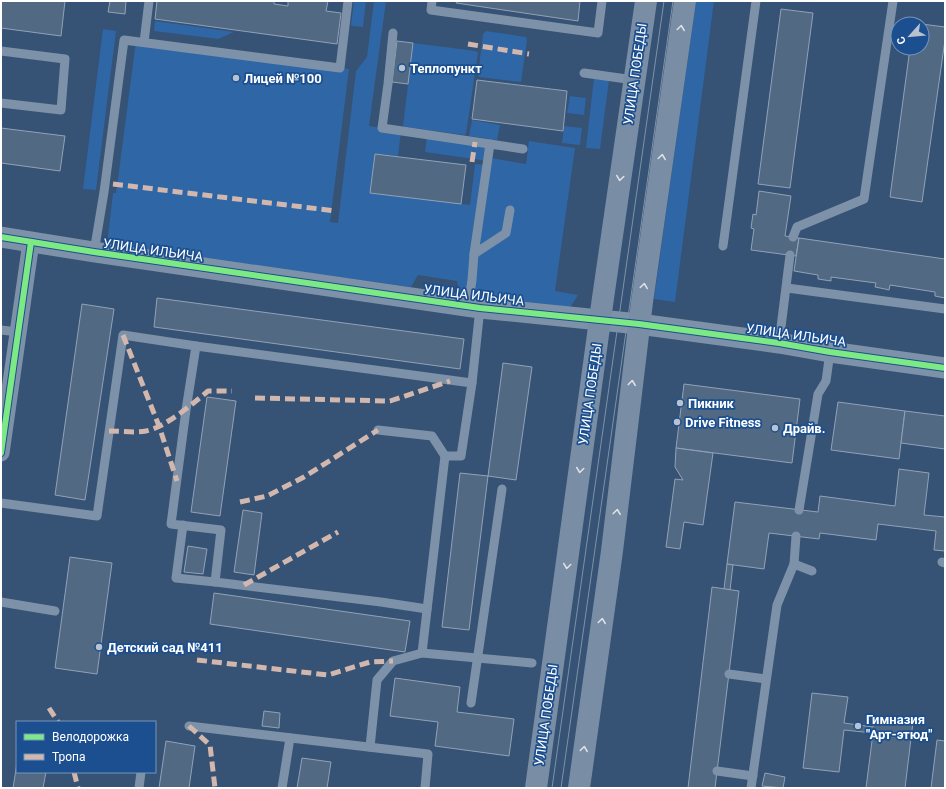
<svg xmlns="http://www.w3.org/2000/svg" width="946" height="789" font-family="Roboto,sans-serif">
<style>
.green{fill:#2f66a5}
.building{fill:#526984;stroke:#92a2b6}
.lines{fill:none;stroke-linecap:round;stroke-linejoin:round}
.service{stroke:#7d92a8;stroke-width:9}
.minor{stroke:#7d92a8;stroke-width:17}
.tertiary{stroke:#7d92a8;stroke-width:21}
.secondary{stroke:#798da4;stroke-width:22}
.tram{stroke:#7e92a7;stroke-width:1}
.quiet{stroke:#d1b7ad;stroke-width:5;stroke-dasharray:10 5;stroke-linecap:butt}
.cycleway-casing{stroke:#1b4f8f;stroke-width:8}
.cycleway{stroke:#7ce984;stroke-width:6}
.oneway{stroke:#dee2e8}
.poi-dot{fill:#b9c2ce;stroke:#1b4f8f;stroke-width:1.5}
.labels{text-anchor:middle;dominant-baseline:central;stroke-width:3.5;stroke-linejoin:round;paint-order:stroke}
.poi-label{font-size:13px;font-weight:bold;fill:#fff;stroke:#1b4f8f;text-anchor:start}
.street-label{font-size:13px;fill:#fff;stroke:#1b4f8f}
</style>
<rect width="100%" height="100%" fill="#365274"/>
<g class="green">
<polygon points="354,1 366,1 363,27 352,26 351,25"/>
<polygon points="374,1 386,1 369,126 401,131 398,156 375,154 370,192 470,205 475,164 487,165 490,158 526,164 529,141 575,148 555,291 578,295 569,309 460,294 457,281 418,275 411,287 107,245 113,193 116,193 118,179 136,41 349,69 330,222 338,223 356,71 367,57"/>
<polygon points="696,1 714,1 675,302 654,299"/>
<polygon points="155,21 234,32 218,39 154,31"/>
<polygon points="103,29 116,31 96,190 83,189"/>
<polygon points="486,31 526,37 527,40 521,82 479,77 478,75 483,34"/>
<polygon points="413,43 476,51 478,53 466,134 464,135 406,127 403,126"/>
<polygon points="594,78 609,80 600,149 586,148"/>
<polygon points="570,96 586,98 584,115 567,113"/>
<polygon points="472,120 500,125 497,140 469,136"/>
<polygon points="564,126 582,128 580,145 562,143"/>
<polygon points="427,135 490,144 488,161 425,152"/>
</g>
<g class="building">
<polygon points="1,1 65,1 61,36 1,28"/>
<polygon points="110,1 126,1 125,14 108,12"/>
<polygon points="157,1 274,1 274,4 288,6 288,1 328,1 326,11 341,13 337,44 155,19"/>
<polygon points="457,1 580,1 578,21 456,3"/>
<polygon points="781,9 813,13 790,188 758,184"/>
<polygon points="914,23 945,27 945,40 922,202 890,197 910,48 922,48 922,24 914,24"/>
<polygon points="397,41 413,43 408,84 392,82"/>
<polygon points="477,80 567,91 563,131 472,119"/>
<polygon points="1,128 65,136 60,171 1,163"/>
<polygon points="375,154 466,165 461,204 370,193"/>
<polygon points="759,191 791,196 785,236 799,238 796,256 751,250 754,229 751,228 753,214 756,215"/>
<polygon points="799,238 945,259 945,298 935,296 935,292 890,285 889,290 885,289 875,287 876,283 831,277 831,281 818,279 818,275 794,271"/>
<polygon points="157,298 464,339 460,369 154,327"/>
<polygon points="82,304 114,309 85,500 55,495"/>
<polygon points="503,363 532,367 516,480 488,476"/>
<polygon points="684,384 800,399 792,463 676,448"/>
<polygon points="207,397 236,401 220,516 191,512"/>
<polygon points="838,402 905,411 899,459 831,450"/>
<polygon points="905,411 945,416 945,449 901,443"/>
<polygon points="676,448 713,453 703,525 684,522 680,549 666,547 675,479 683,480 675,467"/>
<polygon points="899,469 929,473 924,515 945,517 945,551 934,550 936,531 878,524 876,540 820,533 819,539 769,533 764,569 727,564 735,502 818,512 820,496 895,506"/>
<polygon points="460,473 488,476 469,630 442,627"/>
<polygon points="243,510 262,513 254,575 234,572"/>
<polygon points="188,546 207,549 203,574 184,572"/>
<polygon points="70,557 112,563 97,674 55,668"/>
<polygon points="727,564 733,565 730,590 724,589"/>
<polygon points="712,587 739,591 715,788 688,788"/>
<polygon points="214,593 410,621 405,652 210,624"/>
<polygon points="395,678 460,687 457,712 514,719 509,756 435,746 438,722 390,716"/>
<polygon points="812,693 848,697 844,723 873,727 874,717 913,722 905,788 866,788 873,733 844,730 839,772 803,768"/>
<polygon points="264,711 280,713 279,728 262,726"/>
<polygon points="937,740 945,741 945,788 931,788"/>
<polygon points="166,741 195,746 189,788 159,788"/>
<polygon points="302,758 331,762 327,788 297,788"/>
<polygon points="17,763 17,772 46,772 43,788 13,788"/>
<polygon points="765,773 785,777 783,788 762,786"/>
</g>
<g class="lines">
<g class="service">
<polyline points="432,1 431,10 598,33 602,1"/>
<polyline points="393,33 388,84 382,128 490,144 474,254 472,280 468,306"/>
<polyline points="144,42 149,1"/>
<polyline points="1,51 65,59 61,110 1,103"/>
<polyline points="584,73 634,80"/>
<polyline points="490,144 523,149"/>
<polyline points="793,237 797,227 864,199 893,1"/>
<polyline points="723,246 756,1"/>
<polyline points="94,252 104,192 124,40 340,68 348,1"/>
<polyline points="474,254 506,233 510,210"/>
<polyline points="787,288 945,309"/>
<polyline points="480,308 472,383 461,456 445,456 422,653 532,663"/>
<polyline points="1,330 18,332"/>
<polyline points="779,343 790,255"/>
<polyline points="196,346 472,383"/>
<polyline points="378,430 432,436 445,456"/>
<polyline points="1,503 97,516 123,335 196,346 186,410 171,524 221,530 215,582 381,602 427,609"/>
<polyline points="799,510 818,394 826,381 830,352"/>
<polyline points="183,525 176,578 215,582"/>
<polyline points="942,562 945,563"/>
<polyline points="794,564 812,571"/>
<polyline points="1,602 55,611"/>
<polyline points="729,674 766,679"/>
<polyline points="471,703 502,489"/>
<polyline points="189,726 428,754 425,788"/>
<polyline points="370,747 377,680 393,661 422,653"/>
<polyline points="717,771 753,776"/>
<polyline points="139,788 141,772"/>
<polyline points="282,788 290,738"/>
<polyline points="751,788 777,605 794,564 796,536"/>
</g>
<polyline class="minor" points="1,453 31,242"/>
<polyline class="tertiary" points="1,237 94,252 480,308 639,324 779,343 830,352 945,368"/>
<g class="secondary">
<polyline points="536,788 603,298 646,1"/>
<polyline points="579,788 612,551 642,302 685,1"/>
</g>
<g class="tram">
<polyline points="552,788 664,1"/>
<polyline points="561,788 673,1"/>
</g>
<g class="quiet">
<polyline points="468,44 529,54"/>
<polyline points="472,162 475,142"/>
<polyline points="113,184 336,211"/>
<polyline points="123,335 159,426 177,481"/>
<polyline points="255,398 390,401 450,381"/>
<path d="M109 431C121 431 134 433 146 431 164 428 194 403 208 391H232"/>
<polyline points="240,502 267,496 304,477 378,430"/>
<polyline points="244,585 338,532"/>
<polyline points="197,660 328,675 370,662 393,661"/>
<polyline points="49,708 58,722"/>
<polyline points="189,726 210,745 215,788"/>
<polyline points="74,772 78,788"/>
</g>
<g class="cycleway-casing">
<g id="cycleway">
<polyline points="1,237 94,252 480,308 639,324 779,343 830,352 945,368"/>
<polyline points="1,453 31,242"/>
</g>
</g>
<use href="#cycleway" class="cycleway"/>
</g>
<defs><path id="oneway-chevron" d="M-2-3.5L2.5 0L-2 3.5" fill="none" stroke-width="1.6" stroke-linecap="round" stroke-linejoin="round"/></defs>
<g class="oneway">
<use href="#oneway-chevron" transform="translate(681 28) rotate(-82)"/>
<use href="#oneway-chevron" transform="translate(662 157) rotate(-82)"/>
<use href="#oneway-chevron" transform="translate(620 178) rotate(98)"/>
<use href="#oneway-chevron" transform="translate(644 286) rotate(-82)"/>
<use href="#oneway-chevron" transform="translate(632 383) rotate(-83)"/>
<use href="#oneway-chevron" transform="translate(580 470) rotate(98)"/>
<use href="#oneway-chevron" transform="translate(617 512) rotate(-83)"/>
<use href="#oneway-chevron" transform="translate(567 566) rotate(98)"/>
<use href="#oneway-chevron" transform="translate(602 621) rotate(-82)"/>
<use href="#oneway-chevron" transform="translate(584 749) rotate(-82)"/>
</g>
<g class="poi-dot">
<circle cx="402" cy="68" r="4"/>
<circle cx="236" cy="78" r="4"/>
<circle cx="680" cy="403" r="4"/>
<circle cx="677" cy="422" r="4"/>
<circle cx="775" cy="428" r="4"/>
<circle cx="99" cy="647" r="4"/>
<circle cx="858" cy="726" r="4"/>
</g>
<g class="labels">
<g class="poi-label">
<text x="410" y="68">Теплопункт</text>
<text x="244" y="78">Лицей №100</text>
<text x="688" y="403">Пикник</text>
<text x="685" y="422">Drive Fitness</text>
<text x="783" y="428">Драйв.</text>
<text x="107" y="647">Детский сад №411</text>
<text x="866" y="719">Гимназия<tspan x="866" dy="15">"Арт-этюд"</tspan></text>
</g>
<g class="street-label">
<text transform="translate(635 74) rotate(-82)">УЛИЦА ПОБЕДЫ</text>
<text transform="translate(153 250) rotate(8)">УЛИЦА ИЛЬИЧА</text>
<text transform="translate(474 295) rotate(7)">УЛИЦА ИЛЬИЧА</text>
<text transform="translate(796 335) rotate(8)">УЛИЦА ИЛЬИЧА</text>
<text transform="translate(590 394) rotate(-82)">УЛИЦА ПОБЕДЫ</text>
<text transform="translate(546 715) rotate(-82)">УЛИЦА ПОБЕДЫ</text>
</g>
</g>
<rect width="946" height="789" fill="none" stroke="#ffffff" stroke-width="4"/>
<rect x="16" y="721" width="140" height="52" fill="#1b4f8f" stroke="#7695bc"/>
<rect x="24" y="734" width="20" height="6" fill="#7ce984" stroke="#7695bc"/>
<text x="52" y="741" font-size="12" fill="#ffffff">Велодорожка</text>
<rect x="24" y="754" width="20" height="6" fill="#d1b7ad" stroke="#7695bc"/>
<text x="52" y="761" font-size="12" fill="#ffffff">Тропа</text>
<g transform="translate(910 36) rotate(243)"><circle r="19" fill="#1b4f8f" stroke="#7695bc"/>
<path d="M0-3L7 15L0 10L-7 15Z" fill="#b9c2ce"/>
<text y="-6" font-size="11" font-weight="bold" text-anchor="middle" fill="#ffffff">С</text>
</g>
</svg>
